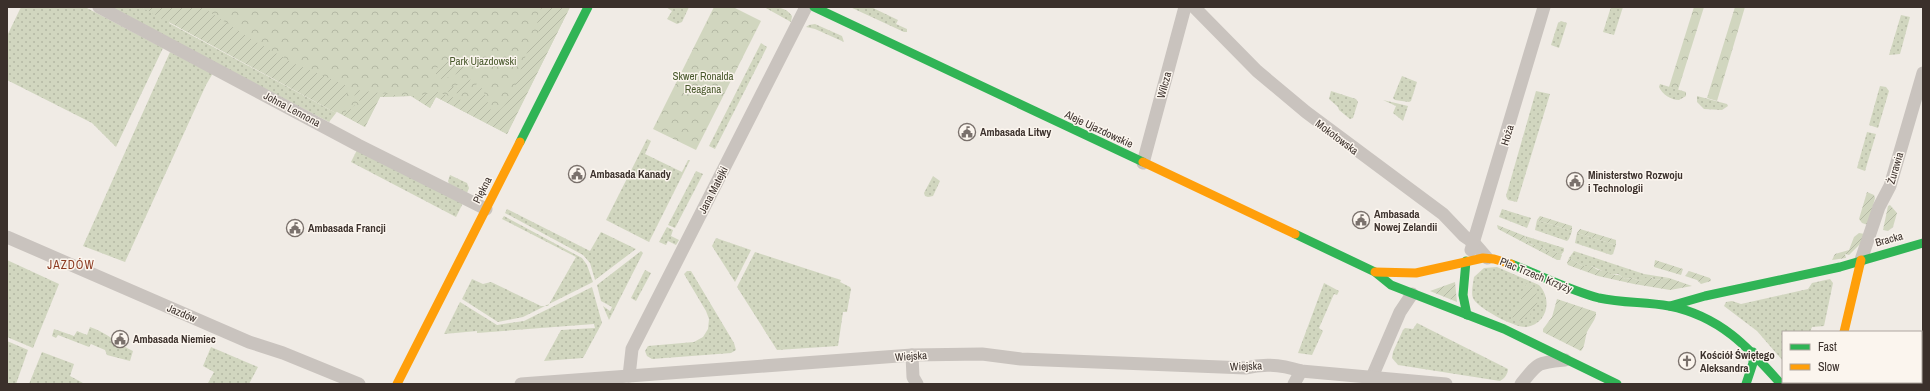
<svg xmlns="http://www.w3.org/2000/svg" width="1930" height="391" font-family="'Archivo Narrow',sans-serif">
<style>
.grass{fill:url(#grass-dots)}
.forest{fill:url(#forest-crowns)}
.garden{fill:url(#garden-furrows)}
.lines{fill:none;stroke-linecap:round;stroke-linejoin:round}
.street{stroke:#c9c3be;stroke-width:13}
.fast{stroke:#30b455;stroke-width:9}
.slow{stroke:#ff9f0a;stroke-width:9}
.labels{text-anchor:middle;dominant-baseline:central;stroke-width:3;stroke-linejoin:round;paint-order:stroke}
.park-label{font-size:11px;fill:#4a5a2e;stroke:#fbf5ee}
.street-label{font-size:11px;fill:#3b302b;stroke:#fbf5ee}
.poi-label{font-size:11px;font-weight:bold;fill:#3b302b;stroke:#fbf5ee;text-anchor:start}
.neighbourhood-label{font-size:12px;letter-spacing:1px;fill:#8c3b22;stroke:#fbf5ee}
</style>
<defs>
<pattern id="grass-dots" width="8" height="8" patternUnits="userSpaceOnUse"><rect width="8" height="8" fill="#d1d6bf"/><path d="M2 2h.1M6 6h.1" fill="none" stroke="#b4b8a4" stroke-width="1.8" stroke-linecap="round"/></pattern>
<pattern id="forest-crowns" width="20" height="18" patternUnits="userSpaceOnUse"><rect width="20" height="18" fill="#d1d6bf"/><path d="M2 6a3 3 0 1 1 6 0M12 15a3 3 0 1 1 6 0" fill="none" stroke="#b4b8a4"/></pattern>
<pattern id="garden-furrows" width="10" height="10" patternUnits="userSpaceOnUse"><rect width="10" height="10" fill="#d1d6bf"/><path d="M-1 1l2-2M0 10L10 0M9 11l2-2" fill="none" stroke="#b4b8a4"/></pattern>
</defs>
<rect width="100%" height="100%" fill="#f0ebe5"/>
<g class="grass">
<polygon points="21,7 85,7 163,48 116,147 92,123 7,80 7,36"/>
<polygon points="106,7 141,7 165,19 166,17 170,20 169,23 336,113 329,122"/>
<polygon points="689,7 682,22 677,24 667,19 672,11 666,7"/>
<path d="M764 7C775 7 785 6 792 16L791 22Z"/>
<polygon points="850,7 871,7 898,20 896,24 907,29 907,32 904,32"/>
<polygon points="1611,7 1623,7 1614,35 1603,32"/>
<polygon points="1901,15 1910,17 1900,54 1889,55"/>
<polygon points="1561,21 1567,23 1559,48 1551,45 1558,23"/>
<polygon points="815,24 842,36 844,42 815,29 806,27 809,25"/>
<polygon points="761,43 767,47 715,149 709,146"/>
<polygon points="170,52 213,73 206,85 125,262 83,246"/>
<polygon points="1402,76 1417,82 1411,101 1409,102 1395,100 1393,98"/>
<path d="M1660 84 1686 92V96L1679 100C1671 100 1662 94 1659 87Z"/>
<polygon points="1880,86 1886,87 1889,91 1878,128 1869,125"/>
<polygon points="1331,91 1356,99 1358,102 1353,118 1350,119 1339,110 1338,107 1329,99"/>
<polygon points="1536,91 1550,94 1517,202 1508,200 1506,196"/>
<polygon points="1697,96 1727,104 1728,106 1722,110 1704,109 1697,102"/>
<polygon points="1383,100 1408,106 1403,121 1393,113 1396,106"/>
<polygon points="1867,132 1876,134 1865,171 1857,168"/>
<polygon points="647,139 651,141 645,154 682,172 688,160 690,160 649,242 606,220"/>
<polygon points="357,150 463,203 456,217 351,162"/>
<polygon points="696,171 703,174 675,228 668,225"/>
<polygon points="450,175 467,183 469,188 467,193 449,184 448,181"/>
<polygon points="933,176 940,181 933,196 928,197 925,196 924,193"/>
<polygon points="507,209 590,251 601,232 636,249 595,280 590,263 583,255 505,213"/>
<polygon points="1502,209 1531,218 1527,228 1499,217"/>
<polygon points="504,216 582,258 587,265 593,282 523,317 498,322 462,299 472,279 483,284 491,282 541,306 548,306 576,257 502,219"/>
<polygon points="1537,220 1572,231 1569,239 1567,241 1535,230"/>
<polygon points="667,227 673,230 671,236 679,240 676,245 668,241 666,245 659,242"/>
<polygon points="1577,233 1616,245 1613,254 1611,255 1575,243"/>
<polygon points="1525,236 1564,248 1564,251 1561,255 1553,251 1546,251 1542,247 1529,244"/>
<polygon points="716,238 751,250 735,282 712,246"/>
<polygon points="641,251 643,253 609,320 603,306 610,311 612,307 601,301 597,285"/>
<polygon points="1574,251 1644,274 1669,278 1655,280 1651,277 1640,281 1632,278 1625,279 1618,274 1612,275 1591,266 1582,266 1569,258"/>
<polygon points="755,252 841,280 840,282 850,287 851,289 847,312 843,312 838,346 777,350 737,287"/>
<polygon points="7,260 59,284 33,348 7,337"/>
<path d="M1497 267 1539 285C1553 300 1547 324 1526 327 1515 328 1477 308 1473 298 1471 293 1473 283 1474 277L1484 268Z"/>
<polygon points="645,270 651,273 636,301 631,298"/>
<polygon points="687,271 691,271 734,343 736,350 731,353 652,359 647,356 645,351 648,346 694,342 703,337 708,329 709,319 706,311 684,274"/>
<polygon points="1830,279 1833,283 1824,326 1812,327 1810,332 1783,332 1783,361 1757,331 1724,306 1726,302 1732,301 1741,304 1808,289 1812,283"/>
<polygon points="1324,283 1339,291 1337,295 1334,294 1319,328 1323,331 1312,355 1298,353"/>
<polygon points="592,287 602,323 583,358 544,361 561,330 595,328 594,324 477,333 477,331 444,334 460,302 497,325 524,321"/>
<path d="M1417 323 1508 369C1508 374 1504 379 1500 381L1398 365 1392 358 1393 352 1403 330 1405 328 1413 329Z"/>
<path d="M90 327C106 332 118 344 133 351L130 361 107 355 105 350 91 344 89 347 58 335 56 338 52 336 54 329 74 336 77 331 87 335Z"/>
<polygon points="7,341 28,350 16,384 7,384"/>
<polygon points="211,347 258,367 249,384 209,384 208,383 214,372 203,366"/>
<polygon points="42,352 74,364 70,376 83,383 83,384 29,384"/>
</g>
<g class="forest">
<polygon points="141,7 570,7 507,134 436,97 430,108 411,96 380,97 365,127 169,22 170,20 166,18 165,20"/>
<polygon points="714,7 733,7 761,21 696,150 653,129"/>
<polygon points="1694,7 1704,7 1678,90 1669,87"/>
<polygon points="1735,7 1745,7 1717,101 1707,98"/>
</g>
<g class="garden">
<polygon points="141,7 202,7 251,39 295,64 345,85 348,90 347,93 336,113 169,22 170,20 166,18 165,20"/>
<path d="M542 7H570L507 134 436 97 430 108 411 96 380 97 365 127 343 115 347 110 352 109 355 105 362 107 363 106V103L354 97 357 90 395 95 415 96 437 92 464 101 470 97 477 83 483 90 491 111 496 113C517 99 518 68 530 47 533 43 537 39 538 34 540 29 538 24 536 19Z"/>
<polygon points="458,55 468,59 474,65 450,77 436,80 436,70 441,61 452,62"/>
<path d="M475 78C470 92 457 97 445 90Z"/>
<polygon points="1867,192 1874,195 1875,198 1868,225 1862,223 1859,219"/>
<polygon points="1890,205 1897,213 1893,227 1888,231 1883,230 1888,206"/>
<polygon points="1540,216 1572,226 1572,231 1537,220"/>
<polygon points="1497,225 1525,236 1526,239 1531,245 1540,245 1546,251 1553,251 1562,255 1560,260 1557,260 1498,229"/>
<polygon points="1580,229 1616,240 1616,245 1577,233"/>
<polygon points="1859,233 1865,234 1860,244 1849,255 1845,254 1846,258 1832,260 1835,254 1849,250 1854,237"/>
<polygon points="1569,258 1582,266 1591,266 1598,270 1606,271 1612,275 1619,275 1625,279 1632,278 1640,281 1649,276 1655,280 1669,278 1692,286 1670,290 1634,284 1598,276 1568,265 1567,263"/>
<polygon points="1655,260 1683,269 1681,275 1654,267"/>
<polygon points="1689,271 1710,278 1711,281 1701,284 1697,280 1685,276"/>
<polygon points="1455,282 1457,302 1430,291"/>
<path d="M1527 283C1536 289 1541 297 1535 308L1530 310 1531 312 1530 316 1518 321 1512 317V310L1521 302V293Z"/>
<path d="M1557 299 1596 312C1597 318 1590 326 1587 332 1585 338 1585 347 1581 351L1543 332V329L1552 317Z"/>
</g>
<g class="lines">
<g class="street">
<polyline points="99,7 358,145 486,209"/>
<polyline points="1194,7 1257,71 1306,112 1443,214 1464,236 1474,243 1487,258"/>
<polyline points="1143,163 1185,7"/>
<polyline points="7,237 249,342 283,353 359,384"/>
<polyline points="1471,250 1544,7"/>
<polyline points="1861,260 1879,207 1890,186 1923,73"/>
<polyline points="912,355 913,377 917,384"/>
<polyline points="629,376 632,349 806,7"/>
<polyline points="1372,377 1400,312 1412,294"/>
<path d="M521 384 912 355 982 354 1021 359 1246 368C1264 363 1283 365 1301 371L1446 384"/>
<polyline points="1294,384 1301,371"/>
<path d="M1521 384C1539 362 1536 363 1565 360"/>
</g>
<g class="fast">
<polyline points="814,7 1143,162"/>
<polyline points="520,142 588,7"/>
<polyline points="1295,234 1375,272 1391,285 1504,329 1617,384"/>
<polyline points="1466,261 1463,295 1467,315"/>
<path d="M1511 264C1540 275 1569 290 1599 298 1622 303 1646 302 1669 306 1720 316 1748 347 1781 384"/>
<polyline points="1670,306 1705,296 1840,267 1923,243"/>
<polyline points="1831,382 1831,384"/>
<polyline points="1746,384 1753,363 1753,352"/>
</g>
<g class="slow">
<polyline points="1143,162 1295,234"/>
<polyline points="1375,272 1416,273 1483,258 1494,259 1511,264"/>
<polyline points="1844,332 1861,260"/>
<polyline points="397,384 520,142"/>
</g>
</g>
<defs>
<g id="civic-ring" transform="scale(0.9)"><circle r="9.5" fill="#fbf5ee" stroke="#7a716c" stroke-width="1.5"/><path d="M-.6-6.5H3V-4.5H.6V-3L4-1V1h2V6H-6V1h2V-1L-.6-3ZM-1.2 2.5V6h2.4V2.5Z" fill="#7a716c"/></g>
<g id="church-ring" transform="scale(0.9)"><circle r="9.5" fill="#fbf5ee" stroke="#7a716c" stroke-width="1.5"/><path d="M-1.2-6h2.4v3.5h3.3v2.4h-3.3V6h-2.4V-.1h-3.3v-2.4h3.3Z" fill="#7a716c"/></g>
</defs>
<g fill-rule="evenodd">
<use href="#civic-ring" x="967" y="132"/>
<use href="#civic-ring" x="577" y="174"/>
<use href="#civic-ring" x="1575" y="181"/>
<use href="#civic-ring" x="1361" y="220"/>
<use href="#civic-ring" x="295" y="228"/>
<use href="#civic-ring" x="120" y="339"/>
<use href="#church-ring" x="1687" y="361"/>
</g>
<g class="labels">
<g class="park-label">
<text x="483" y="61">Park Ujazdowski</text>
<text x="703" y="76">Skwer Ronalda<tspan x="703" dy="13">Reagana</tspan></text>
</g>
<g class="street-label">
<text transform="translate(1164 85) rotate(-75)">Wilcza</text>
<text transform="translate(292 109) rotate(28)">Johna Lennona</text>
<text transform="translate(1099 129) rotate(25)">Aleje Ujazdowskie</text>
<text transform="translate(1507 135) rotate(-73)">Hoża</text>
<text transform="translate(1337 137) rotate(37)">Mokotowska</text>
<text transform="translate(1895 168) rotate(-74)">Żurawia</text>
<text transform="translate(482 190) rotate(-63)">Piękna</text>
<text transform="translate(713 190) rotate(-63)">Jana Matejki</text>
<text transform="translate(1889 239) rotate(-15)">Bracka</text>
<text transform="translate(1536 275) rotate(22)">Plac Trzech Krzyży</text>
<text transform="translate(182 313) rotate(23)">Jazdów</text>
<text transform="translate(911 356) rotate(-4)">Wiejska</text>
<text transform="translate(1246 366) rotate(-2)">Wiejska</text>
</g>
<g class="poi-label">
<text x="980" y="132">Ambasada Litwy</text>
<text x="590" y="174">Ambasada Kanady</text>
<text x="1588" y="175">Ministerstwo Rozwoju<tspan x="1588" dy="13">i Technologii</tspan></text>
<text x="1374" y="214">Ambasada<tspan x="1374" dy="13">Nowej Zelandii</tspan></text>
<text x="308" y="228">Ambasada Francji</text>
<text x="133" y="339">Ambasada Niemiec</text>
<text x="1700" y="355">Kościół Świętego<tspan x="1700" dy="13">Aleksandra</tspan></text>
</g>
<g class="neighbourhood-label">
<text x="71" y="265">JAZDÓW</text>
</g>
</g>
<rect width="1930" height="391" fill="none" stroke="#3b302b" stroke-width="16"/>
<rect x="1782" y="331" width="140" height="52" fill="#fbf5ee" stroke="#aea6a0"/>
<rect x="1790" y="344" width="20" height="6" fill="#30b455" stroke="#aea6a0"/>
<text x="1818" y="351" font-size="12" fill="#3b302b">Fast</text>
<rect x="1790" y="364" width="20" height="6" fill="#ff9f0a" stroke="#aea6a0"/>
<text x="1818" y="371" font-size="12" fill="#3b302b">Slow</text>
</svg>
